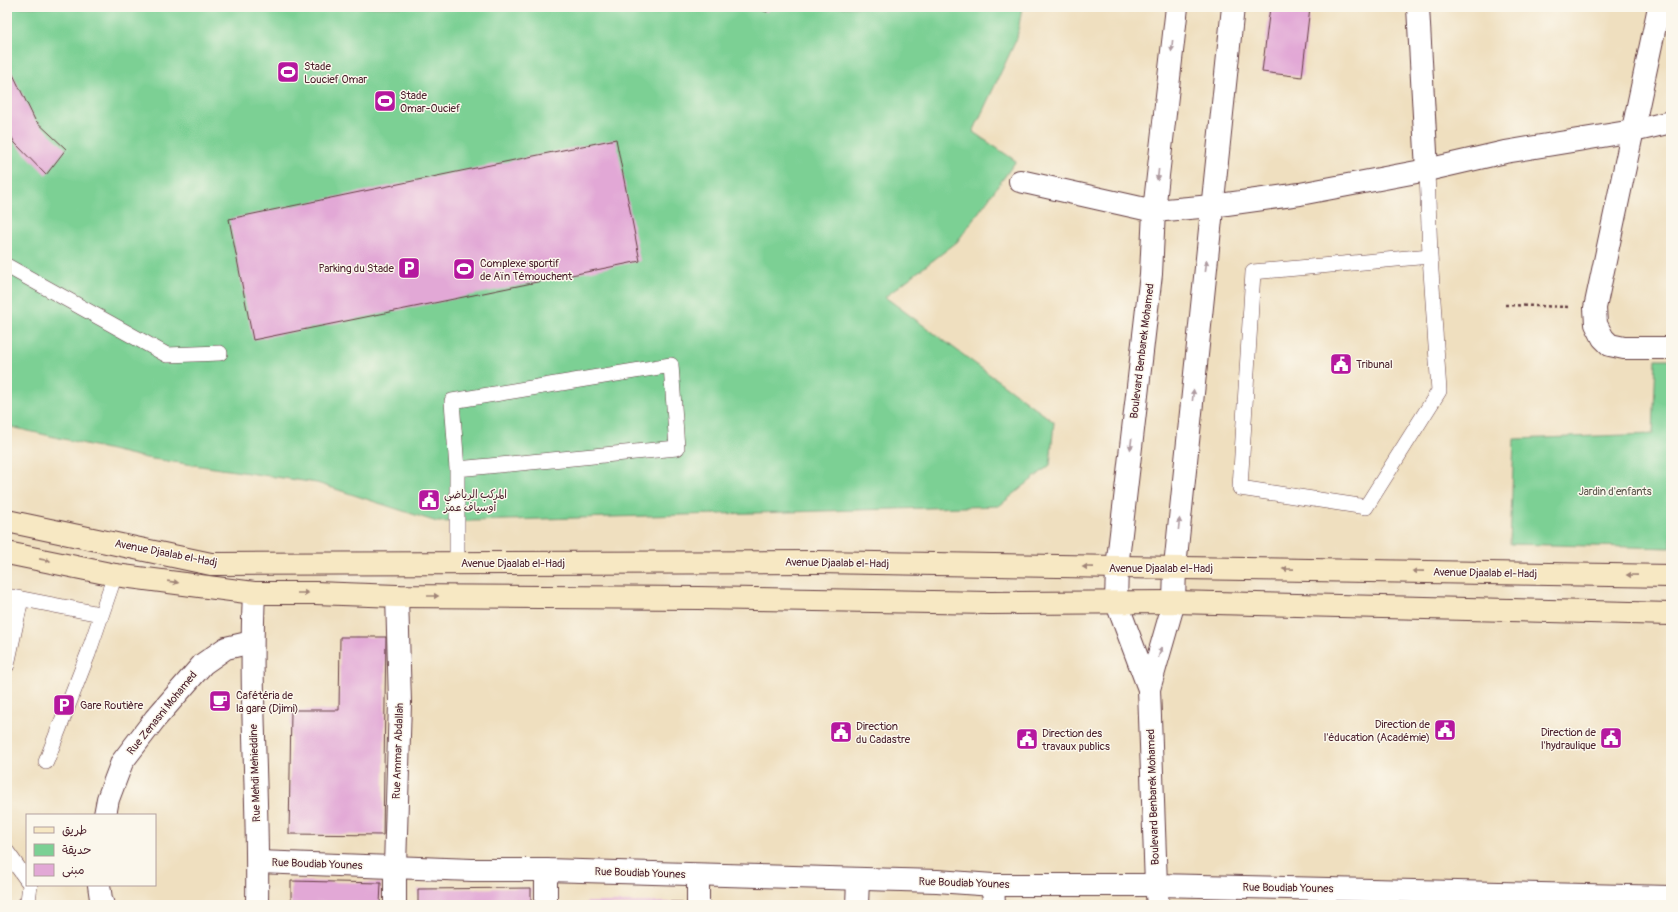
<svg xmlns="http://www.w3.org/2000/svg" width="1678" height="912" font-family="Pangolin,'Playpen Sans Arabic',sans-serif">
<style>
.green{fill:#7bd094;stroke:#627860}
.building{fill:#e2a8d6}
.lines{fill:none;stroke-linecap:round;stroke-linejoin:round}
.lane-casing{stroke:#633c41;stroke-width:16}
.street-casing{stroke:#633c41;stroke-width:24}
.secondary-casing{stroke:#633c41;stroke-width:24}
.path{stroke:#633c41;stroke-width:2.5;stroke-dasharray:3 3;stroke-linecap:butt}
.lane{stroke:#fff;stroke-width:15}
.street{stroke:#fff;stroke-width:22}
.secondary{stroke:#f7e8c3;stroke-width:22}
.oneway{fill:#ae9aa0}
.oneway2{fill:#a08477}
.labels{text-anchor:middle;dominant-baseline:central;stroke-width:3;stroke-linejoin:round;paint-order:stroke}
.poi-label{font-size:11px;fill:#4a1f2b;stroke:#fbf7ec;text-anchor:start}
.street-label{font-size:11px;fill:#4a1f2b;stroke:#fbf7ec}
.park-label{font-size:11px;fill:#59544a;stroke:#fbf7ec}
</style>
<rect width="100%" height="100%" fill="#fbf7ec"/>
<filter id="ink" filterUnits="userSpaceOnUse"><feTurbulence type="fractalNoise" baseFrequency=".025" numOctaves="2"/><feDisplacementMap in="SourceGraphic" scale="8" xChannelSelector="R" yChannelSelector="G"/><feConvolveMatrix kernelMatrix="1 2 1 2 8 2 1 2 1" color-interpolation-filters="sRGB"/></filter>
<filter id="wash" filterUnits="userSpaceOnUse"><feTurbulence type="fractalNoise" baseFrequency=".012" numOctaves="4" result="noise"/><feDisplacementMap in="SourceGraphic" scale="16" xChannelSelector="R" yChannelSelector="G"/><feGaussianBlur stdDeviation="0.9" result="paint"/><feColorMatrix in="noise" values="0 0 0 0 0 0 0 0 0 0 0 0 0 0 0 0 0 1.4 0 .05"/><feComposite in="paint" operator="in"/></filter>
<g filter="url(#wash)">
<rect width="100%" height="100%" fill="#efdfbf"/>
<g class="green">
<polygon points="7,7 1022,7 1017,38 973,132 1016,161 957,242 885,297 1054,422 1050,465 999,506 437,522 317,483 146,458 7,426"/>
<polygon points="1656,359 1671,359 1671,548 1510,544 1514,439 1653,434"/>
</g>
<g id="blocks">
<g class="building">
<polygon points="752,7 769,7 767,12"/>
<polygon points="1270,7 1310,7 1302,77 1262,72"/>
<polygon points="7,62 35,120 66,149 46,175 15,143 7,129"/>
<polygon points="616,139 640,261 253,340 229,219"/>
<polygon points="340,637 386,637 383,835 289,834 291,710 339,710"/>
<polygon points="291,881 381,883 380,905 291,905"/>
<polygon points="531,888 531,905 418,905 418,889"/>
<rect x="586" y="902" width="96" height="3"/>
</g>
</g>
</g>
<g filter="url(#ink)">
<use href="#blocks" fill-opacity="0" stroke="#633c41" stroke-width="1"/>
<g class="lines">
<g class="lane-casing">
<g id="lane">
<polyline points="1427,170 1430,256 1439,391 1366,507 1240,488 1253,272 1430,256"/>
<polyline points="7,266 167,355 220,353"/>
<polyline points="457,469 677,448 671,365 452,401 457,469 457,563"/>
<polyline points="7,596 100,614"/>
<polyline points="7,665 21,599"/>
<polyline points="46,762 88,654 115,575"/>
<polyline points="7,852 27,880"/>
<polyline points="24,905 28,901 30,885"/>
</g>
</g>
<g class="street-casing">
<g id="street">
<polyline points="1418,7 1427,170"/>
<polyline points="1659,7 1595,308 1596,324 1603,338 1610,345 1624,348 1671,348"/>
<polyline points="1020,181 1154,211 1212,206 1300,194 1427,170 1505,152 1633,131 1671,122"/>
<path d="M254 593C249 697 259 801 257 905"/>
<polyline points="1149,689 1116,601 1117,568 1151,274 1154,211 1177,7"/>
<polyline points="105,815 108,799 122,762 155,719 203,664 226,648 252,642"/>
<polyline points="258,862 472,870 546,870 937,881 993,885 1156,885 1671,897"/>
<polyline points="546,870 546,905"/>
<polyline points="99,885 101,899 103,905"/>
<polyline points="993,885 994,905"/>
<polyline points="395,905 395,866 400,703 397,596"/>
<polyline points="698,905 698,875"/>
<polyline points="857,905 858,880"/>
<polyline points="1158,905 1156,885 1149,689 1174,602 1175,567 1233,7"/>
</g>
</g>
<g class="secondary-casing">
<g id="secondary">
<polyline points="7,521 211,564 817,562 1671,576"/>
<polyline points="7,553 115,575 254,593 315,593 397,596 698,598 990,603 1174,602 1671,614"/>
</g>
</g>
<polyline class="path" points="1505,305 1570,307"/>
<use href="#lane" class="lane"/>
<use href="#street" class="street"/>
<use href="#secondary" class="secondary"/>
</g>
<defs><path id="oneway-solid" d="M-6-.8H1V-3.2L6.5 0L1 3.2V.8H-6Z"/></defs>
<g class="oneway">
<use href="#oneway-solid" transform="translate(1172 46) rotate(96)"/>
<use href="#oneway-solid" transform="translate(1158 175) rotate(96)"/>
<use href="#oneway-solid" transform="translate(1206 266) rotate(-84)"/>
<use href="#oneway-solid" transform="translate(1193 395) rotate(-84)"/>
<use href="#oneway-solid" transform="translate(1131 444) rotate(97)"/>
<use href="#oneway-solid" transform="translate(1179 524) rotate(-84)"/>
<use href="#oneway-solid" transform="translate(1160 652) rotate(-74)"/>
</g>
<g class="oneway2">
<use href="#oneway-solid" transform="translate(45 560) rotate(11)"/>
<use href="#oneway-solid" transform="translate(1088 567) rotate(-179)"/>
<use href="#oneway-solid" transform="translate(1288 569) rotate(-179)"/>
<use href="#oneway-solid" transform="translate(1418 571) rotate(-179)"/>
<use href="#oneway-solid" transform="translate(1632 575) rotate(-179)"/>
<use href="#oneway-solid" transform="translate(173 582) rotate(8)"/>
<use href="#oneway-solid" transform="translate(303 593)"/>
<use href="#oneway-solid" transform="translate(433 596)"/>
</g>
</g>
<defs>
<g id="stadium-square" transform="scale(1.15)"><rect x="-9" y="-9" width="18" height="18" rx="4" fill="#b5179e" stroke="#fbf7ec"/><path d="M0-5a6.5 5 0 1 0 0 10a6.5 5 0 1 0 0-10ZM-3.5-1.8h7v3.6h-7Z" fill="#fff"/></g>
<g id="parking-square" transform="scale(1.15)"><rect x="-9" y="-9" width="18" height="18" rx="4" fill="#b5179e" stroke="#fbf7ec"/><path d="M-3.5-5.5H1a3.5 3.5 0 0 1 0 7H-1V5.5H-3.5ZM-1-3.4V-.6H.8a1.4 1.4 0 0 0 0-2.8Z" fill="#fff"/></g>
<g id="civic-square" transform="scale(1.15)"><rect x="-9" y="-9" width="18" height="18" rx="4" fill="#b5179e" stroke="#fbf7ec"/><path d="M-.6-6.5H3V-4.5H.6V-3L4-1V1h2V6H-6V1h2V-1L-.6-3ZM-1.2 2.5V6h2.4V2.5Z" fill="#fff"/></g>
<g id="cafe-square" transform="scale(1.15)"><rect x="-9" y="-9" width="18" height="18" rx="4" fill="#b5179e" stroke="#fbf7ec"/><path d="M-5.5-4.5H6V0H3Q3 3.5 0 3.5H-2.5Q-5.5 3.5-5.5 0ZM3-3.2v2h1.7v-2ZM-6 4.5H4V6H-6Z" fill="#fff"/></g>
</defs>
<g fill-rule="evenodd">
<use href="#stadium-square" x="288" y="72"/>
<use href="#stadium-square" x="385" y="101"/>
<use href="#parking-square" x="409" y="268"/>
<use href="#stadium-square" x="464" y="269"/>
<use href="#civic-square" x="1341" y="364"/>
<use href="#civic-square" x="429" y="500"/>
<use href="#cafe-square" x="220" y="701"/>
<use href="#parking-square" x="64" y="705"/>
<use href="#civic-square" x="1445" y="730"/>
<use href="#civic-square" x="841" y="732"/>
<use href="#civic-square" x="1611" y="738"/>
<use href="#civic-square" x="1027" y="739"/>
</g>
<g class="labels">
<g class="poi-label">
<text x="304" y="66">Stade<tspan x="304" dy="13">Loucief Omar</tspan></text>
<text x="400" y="95">Stade<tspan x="400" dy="13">Omar-Oucief</tspan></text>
<text x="480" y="263">Complexe sportif<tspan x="480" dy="13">de Aïn Témouchent</tspan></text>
<text x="394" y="268" text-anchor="end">Parking du Stade</text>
<text x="1356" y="364">Tribunal</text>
<text x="444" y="494">المركب الرياضي<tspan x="444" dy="13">أوسياف عمر</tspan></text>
<text x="236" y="695">Cafétéria de<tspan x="236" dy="13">la gare (Djimi)</tspan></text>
<text x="80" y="705">Gare Routière</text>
<text x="1430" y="724" text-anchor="end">Direction de<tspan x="1430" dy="13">l'éducation (Académie)</tspan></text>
<text x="856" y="726">Direction<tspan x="856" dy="13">du Cadastre</tspan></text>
<text x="1596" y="732" text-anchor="end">Direction de<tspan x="1596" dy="13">l'hydraulique</tspan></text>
<text x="1042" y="733">Direction des<tspan x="1042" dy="13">travaux publics</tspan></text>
</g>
<g class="street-label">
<text transform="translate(1142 351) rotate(-83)">Boulevard Benbarek Mohamed</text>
<text transform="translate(166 553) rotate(11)">Avenue Djaalab el-Hadj</text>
<text x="513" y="563">Avenue Djaalab el-Hadj</text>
<text transform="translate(837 563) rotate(1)">Avenue Djaalab el-Hadj</text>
<text x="1161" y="568">Avenue Djaalab el-Hadj</text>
<text transform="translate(1485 573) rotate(1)">Avenue Djaalab el-Hadj</text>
<text transform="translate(162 713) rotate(-51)">Rue Zenasni Mohamed</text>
<text transform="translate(398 751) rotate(-88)">Rue Ammar Abdallah</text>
<text transform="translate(255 773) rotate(-92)">Rue Mehdi Mehieddine</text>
<text transform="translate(1153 797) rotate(-92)">Boulevard Benbarek Mohamed</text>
<text transform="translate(317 864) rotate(2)">Rue Boudiab Younes</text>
<text transform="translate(640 873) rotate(2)">Rue Boudiab Younes</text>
<text transform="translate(964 883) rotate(2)">Rue Boudiab Younes</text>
<text transform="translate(1288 888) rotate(1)">Rue Boudiab Younes</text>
</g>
<g class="park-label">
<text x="1615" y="491">Jardin d'enfants</text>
</g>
</g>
<rect width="1678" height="912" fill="none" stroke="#fbf7ec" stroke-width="24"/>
<rect x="26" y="814" width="130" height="72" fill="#fbf7ec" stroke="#b4a19f"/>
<rect x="34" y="827" width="20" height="6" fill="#f7e8c3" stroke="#b4a19f"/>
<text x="62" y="834" font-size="12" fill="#4a1f2b">طريق</text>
<rect x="34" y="844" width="20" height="12" fill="#7bd094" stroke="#b4a19f"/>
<text x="62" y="854" font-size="12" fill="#4a1f2b">حديقة</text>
<rect x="34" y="864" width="20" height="12" fill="#e2a8d6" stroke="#b4a19f"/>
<text x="62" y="874" font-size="12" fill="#4a1f2b">مبنى</text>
</svg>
